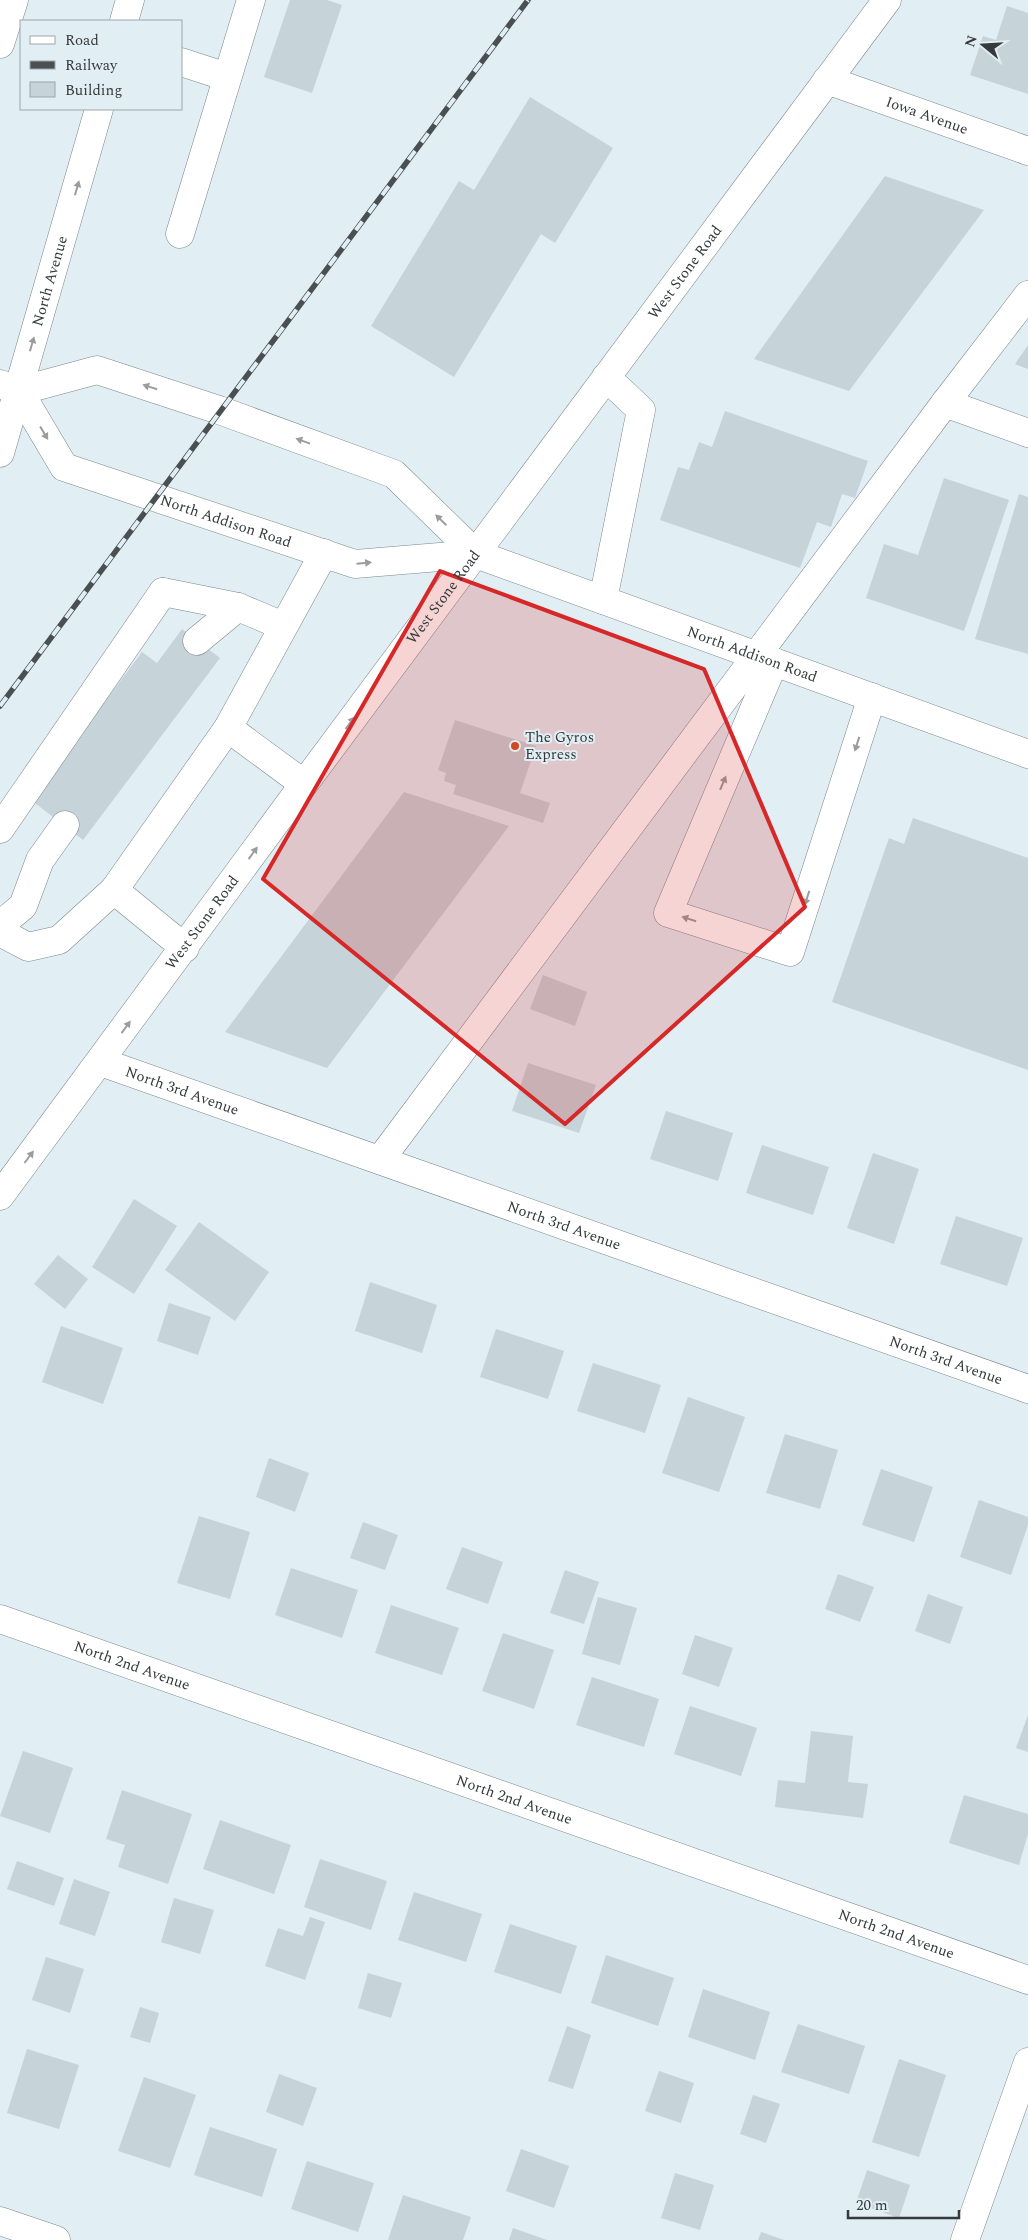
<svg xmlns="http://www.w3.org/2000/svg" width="1028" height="2240" font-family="Spectral,serif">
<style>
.building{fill:#c6d3d8}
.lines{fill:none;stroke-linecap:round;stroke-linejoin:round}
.minor-casing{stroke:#7c888d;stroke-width:29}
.major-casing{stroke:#7c888d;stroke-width:29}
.minor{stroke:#fff;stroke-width:28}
.major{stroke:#fff;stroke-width:28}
.rail-casing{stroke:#4a5052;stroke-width:5.5}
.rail{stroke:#e1eef3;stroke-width:4;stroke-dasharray:11;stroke-linecap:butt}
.oneway{fill:#9a9c9e}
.marked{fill:#d62828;fill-opacity:0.2;stroke:#d62828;stroke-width:4;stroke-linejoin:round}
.poi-dot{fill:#d24921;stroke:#e1eef3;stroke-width:2}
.labels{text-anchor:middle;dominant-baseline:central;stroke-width:4;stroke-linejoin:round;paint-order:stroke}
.street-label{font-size:15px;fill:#353a3c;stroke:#e1eef3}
.poi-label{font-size:15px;fill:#353a3c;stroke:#e1eef3;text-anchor:start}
</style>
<rect width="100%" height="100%" fill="#e1eef3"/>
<g class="building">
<polygon points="290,0 327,0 342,5 312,93 264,77"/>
<polygon points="1007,6 1028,13 1028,94 970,75 983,36 996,40"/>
<polygon points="530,97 613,148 555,243 541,234 454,377 371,326 459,181 474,190"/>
<polygon points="885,176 984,210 849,391 754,359"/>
<polygon points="1028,345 1028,369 1015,364"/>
<polygon points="725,411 868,461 855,498 842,494 831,527 817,522 800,568 660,520 678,467 689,470 699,442 712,447"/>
<polygon points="944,478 1009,500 964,631 866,598 884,544 918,555"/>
<polygon points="1019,494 1028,497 1028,654 975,639"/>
<polygon points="182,629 220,658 83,840 31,800 142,652 157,663"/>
<polygon points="455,720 536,746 520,793 550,803 543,823 453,794 456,785 444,781 446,773 438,770"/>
<polygon points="404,792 509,826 327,1068 225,1032"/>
<polygon points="913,818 1028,858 1028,1070 832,1002 889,838 904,844"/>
<polygon points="543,975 587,992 575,1026 530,1009"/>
<polygon points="528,1063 596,1085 579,1133 512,1111"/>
<polygon points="666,1111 733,1133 718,1181 650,1159"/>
<polygon points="762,1145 829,1167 813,1215 746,1193"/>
<polygon points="873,1153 919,1169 894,1244 847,1228"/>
<polygon points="134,1199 177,1226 134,1294 92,1267"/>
<polygon points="956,1216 1023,1238 1007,1286 940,1264"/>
<polygon points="199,1222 269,1272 235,1321 165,1270"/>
<polygon points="58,1255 88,1279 65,1309 34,1284"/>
<polygon points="370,1282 437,1305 422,1353 355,1331"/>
<polygon points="169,1303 211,1317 198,1355 157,1341"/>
<polygon points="61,1326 123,1348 103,1404 42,1382"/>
<polygon points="496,1329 564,1351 548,1399 480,1377"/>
<polygon points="593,1363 661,1385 645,1433 577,1411"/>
<polygon points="688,1397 745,1417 719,1492 662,1473"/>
<polygon points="785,1434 838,1450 820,1509 766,1493"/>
<polygon points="269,1458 309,1473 295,1512 256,1497"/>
<polygon points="881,1469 933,1487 914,1542 862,1525"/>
<polygon points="979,1500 1028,1517 1028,1525 1011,1575 960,1557"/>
<polygon points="199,1516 250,1532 230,1599 177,1583"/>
<polygon points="363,1522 398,1535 385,1570 350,1558"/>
<polygon points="462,1547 503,1562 488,1604 446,1589"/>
<polygon points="291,1568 358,1590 342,1638 275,1615"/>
<polygon points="565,1570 599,1582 584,1624 550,1613"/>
<polygon points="838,1574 874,1587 860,1622 825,1609"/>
<polygon points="928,1594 963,1607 950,1644 915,1631"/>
<polygon points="598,1597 637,1608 620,1665 582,1654"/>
<polygon points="391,1605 459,1628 442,1675 375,1653"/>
<polygon points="503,1633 554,1650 534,1709 482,1691"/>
<polygon points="695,1635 733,1648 719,1687 682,1674"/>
<polygon points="592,1677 659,1699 644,1747 576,1725"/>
<polygon points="690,1706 757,1728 741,1776 674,1754"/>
<polygon points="1028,1715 1028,1752 1016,1748"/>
<polygon points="811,1731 853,1736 848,1782 868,1784 863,1818 775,1807 778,1780 805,1783"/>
<polygon points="23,1751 73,1768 50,1833 0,1816"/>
<polygon points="122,1790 192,1814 168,1884 118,1867 125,1845 106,1839"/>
<polygon points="964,1795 1028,1814 1028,1834 1019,1865 949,1843"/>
<polygon points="220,1820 291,1845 274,1894 203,1869"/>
<polygon points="320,1859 387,1881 371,1930 304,1907"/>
<polygon points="17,1861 64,1878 54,1906 7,1889"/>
<polygon points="74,1879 110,1892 95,1936 59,1924"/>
<polygon points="414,1892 482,1914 466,1962 398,1940"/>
<polygon points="174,1898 214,1910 200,1954 161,1942"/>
<polygon points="310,1917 325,1922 305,1980 265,1966 278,1928 303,1936"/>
<polygon points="510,1924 577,1946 561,1994 494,1972"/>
<polygon points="606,1955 674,1978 658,2026 591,2003"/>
<polygon points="46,1957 84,1969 70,2013 32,2000"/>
<polygon points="368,1973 402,1983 391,2018 358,2008"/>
<polygon points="703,1989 770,2012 755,2060 688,2037"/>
<polygon points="140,2007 159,2013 150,2043 130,2037"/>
<polygon points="798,2024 865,2046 849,2094 781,2072"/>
<polygon points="567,2026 591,2035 573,2089 548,2081"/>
<polygon points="27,2049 79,2065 59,2129 7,2113"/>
<polygon points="899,2059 946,2075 919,2157 872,2142"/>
<polygon points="659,2071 694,2083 681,2123 645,2111"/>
<polygon points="279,2074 317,2088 303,2126 266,2112"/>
<polygon points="144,2077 196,2095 170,2168 118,2151"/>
<polygon points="753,2095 780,2104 766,2143 740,2134"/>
<polygon points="210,2127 277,2149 262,2197 194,2175"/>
<polygon points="521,2149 569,2166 554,2208 506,2191"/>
<polygon points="307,2161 374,2183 358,2232 291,2209"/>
<polygon points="867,2170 910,2185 899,2218 856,2203"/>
<polygon points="675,2173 714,2185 700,2230 661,2218"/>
<polygon points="403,2195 471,2217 463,2240 388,2240"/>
<polygon points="513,2228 547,2240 509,2240"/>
<polygon points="761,2232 784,2240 758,2240"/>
</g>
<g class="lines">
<g class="minor-casing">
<g id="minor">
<polyline points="181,62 227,77"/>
<path id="s1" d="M827 80 1028 151"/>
<polyline points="180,234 251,0"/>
<path id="s2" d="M0 384 19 391 97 370 219 410 394 474 476 554 1028 754"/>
<path id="s3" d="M19 391 64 467 355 564 476 554"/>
<polyline points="945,403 1028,433"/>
<polyline points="163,592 238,607 283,626"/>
<polyline points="603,600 641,410 606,377"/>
<polyline points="197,641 238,607"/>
<polyline points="774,662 668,913 790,952 872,697"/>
<polyline points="228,728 304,784"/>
<polyline points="0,829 163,592"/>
<polyline points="114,890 185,948"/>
<polyline points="0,925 23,906 40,860 65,825"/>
<polyline points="0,932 28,947 59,940 114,890 228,728 324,553"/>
<path id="s4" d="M101 1062 1028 1389"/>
<polyline points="380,1160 945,403 1028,295"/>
<path id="s5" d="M0 1196 304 784 887 0"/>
<path id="s6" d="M0 1619 1028 1980"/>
<polyline points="0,2221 56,2240"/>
<polyline points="965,2240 1028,2062"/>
</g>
</g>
<g class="major-casing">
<g id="major">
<polyline points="124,21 130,0"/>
<polyline points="0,44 14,0"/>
<path id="s7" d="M0 453 99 109"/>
</g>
</g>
<use href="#minor" class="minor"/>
<use href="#major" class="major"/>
<g class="rail-casing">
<polyline id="rail" points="0,706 528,0"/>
</g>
<use href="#rail" class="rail"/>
</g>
<defs><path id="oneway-solid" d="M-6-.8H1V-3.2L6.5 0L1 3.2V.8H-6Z" transform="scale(1.25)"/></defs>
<g class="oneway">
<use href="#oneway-solid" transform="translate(77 188) rotate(-74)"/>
<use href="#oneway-solid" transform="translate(32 344) rotate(-74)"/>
<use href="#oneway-solid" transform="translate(150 387) rotate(-162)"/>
<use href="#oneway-solid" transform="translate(44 433) rotate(59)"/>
<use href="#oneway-solid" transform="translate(303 441) rotate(-160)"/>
<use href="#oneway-solid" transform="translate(441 520) rotate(-136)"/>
<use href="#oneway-solid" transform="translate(364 563) rotate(-5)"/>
<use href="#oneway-solid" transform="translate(350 723) rotate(-53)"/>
<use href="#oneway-solid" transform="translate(857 744) rotate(108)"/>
<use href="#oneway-solid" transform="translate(723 783) rotate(-67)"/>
<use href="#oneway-solid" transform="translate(253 853) rotate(-54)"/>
<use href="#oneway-solid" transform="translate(807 898) rotate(108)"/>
<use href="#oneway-solid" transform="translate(689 919) rotate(-162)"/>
<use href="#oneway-solid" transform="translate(126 1027) rotate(-54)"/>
<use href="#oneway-solid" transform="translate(29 1157) rotate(-53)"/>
</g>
<path class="marked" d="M440 571 704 669 805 907 565 1124 263 879Z"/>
<circle class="poi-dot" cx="515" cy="746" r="5"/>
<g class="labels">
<g class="street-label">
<text stroke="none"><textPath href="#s1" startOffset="106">Iowa Avenue</textPath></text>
<text stroke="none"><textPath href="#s5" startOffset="1150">West Stone Road</textPath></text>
<text stroke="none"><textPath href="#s7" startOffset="179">North Avenue</textPath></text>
<text stroke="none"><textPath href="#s3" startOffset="259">North Addison Road</textPath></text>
<text stroke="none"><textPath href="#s5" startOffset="745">West Stone Road</textPath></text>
<text stroke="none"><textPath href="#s2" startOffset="824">North Addison Road</textPath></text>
<text stroke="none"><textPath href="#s5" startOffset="340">West Stone Road</textPath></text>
<text stroke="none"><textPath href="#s4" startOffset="86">North 3rd Avenue</textPath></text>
<text stroke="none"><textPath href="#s4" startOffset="491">North 3rd Avenue</textPath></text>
<text stroke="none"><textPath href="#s4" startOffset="896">North 3rd Avenue</textPath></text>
<text stroke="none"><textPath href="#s6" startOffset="140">North 2nd Avenue</textPath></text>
<text stroke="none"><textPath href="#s6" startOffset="545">North 2nd Avenue</textPath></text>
<text stroke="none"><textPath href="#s6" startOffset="950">North 2nd Avenue</textPath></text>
</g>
<g class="poi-label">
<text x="525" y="737">The Gyros<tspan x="525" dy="17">Express</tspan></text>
</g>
</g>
<rect x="20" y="20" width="162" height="90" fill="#e1eef3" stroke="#9ca6aa"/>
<rect x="30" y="36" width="25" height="8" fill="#ffffff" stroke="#9ca6aa"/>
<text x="65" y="45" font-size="15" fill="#353a3c">Road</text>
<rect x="30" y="61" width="25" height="8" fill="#4a5052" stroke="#9ca6aa"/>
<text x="65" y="70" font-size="15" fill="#353a3c">Railway</text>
<rect x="30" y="82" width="25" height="15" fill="#c6d3d8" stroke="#9ca6aa"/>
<text x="65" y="95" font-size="15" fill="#353a3c">Building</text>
<g transform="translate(983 45) rotate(288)" stroke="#e1eef3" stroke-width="4" paint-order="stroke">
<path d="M0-4L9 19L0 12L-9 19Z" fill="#353a3c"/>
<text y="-8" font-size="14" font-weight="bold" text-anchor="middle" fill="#353a3c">N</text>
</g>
<path d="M848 2210v8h111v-8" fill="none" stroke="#353a3c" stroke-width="2.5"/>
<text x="856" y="2210" font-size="15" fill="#353a3c" stroke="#e1eef3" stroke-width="4" paint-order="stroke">20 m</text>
</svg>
